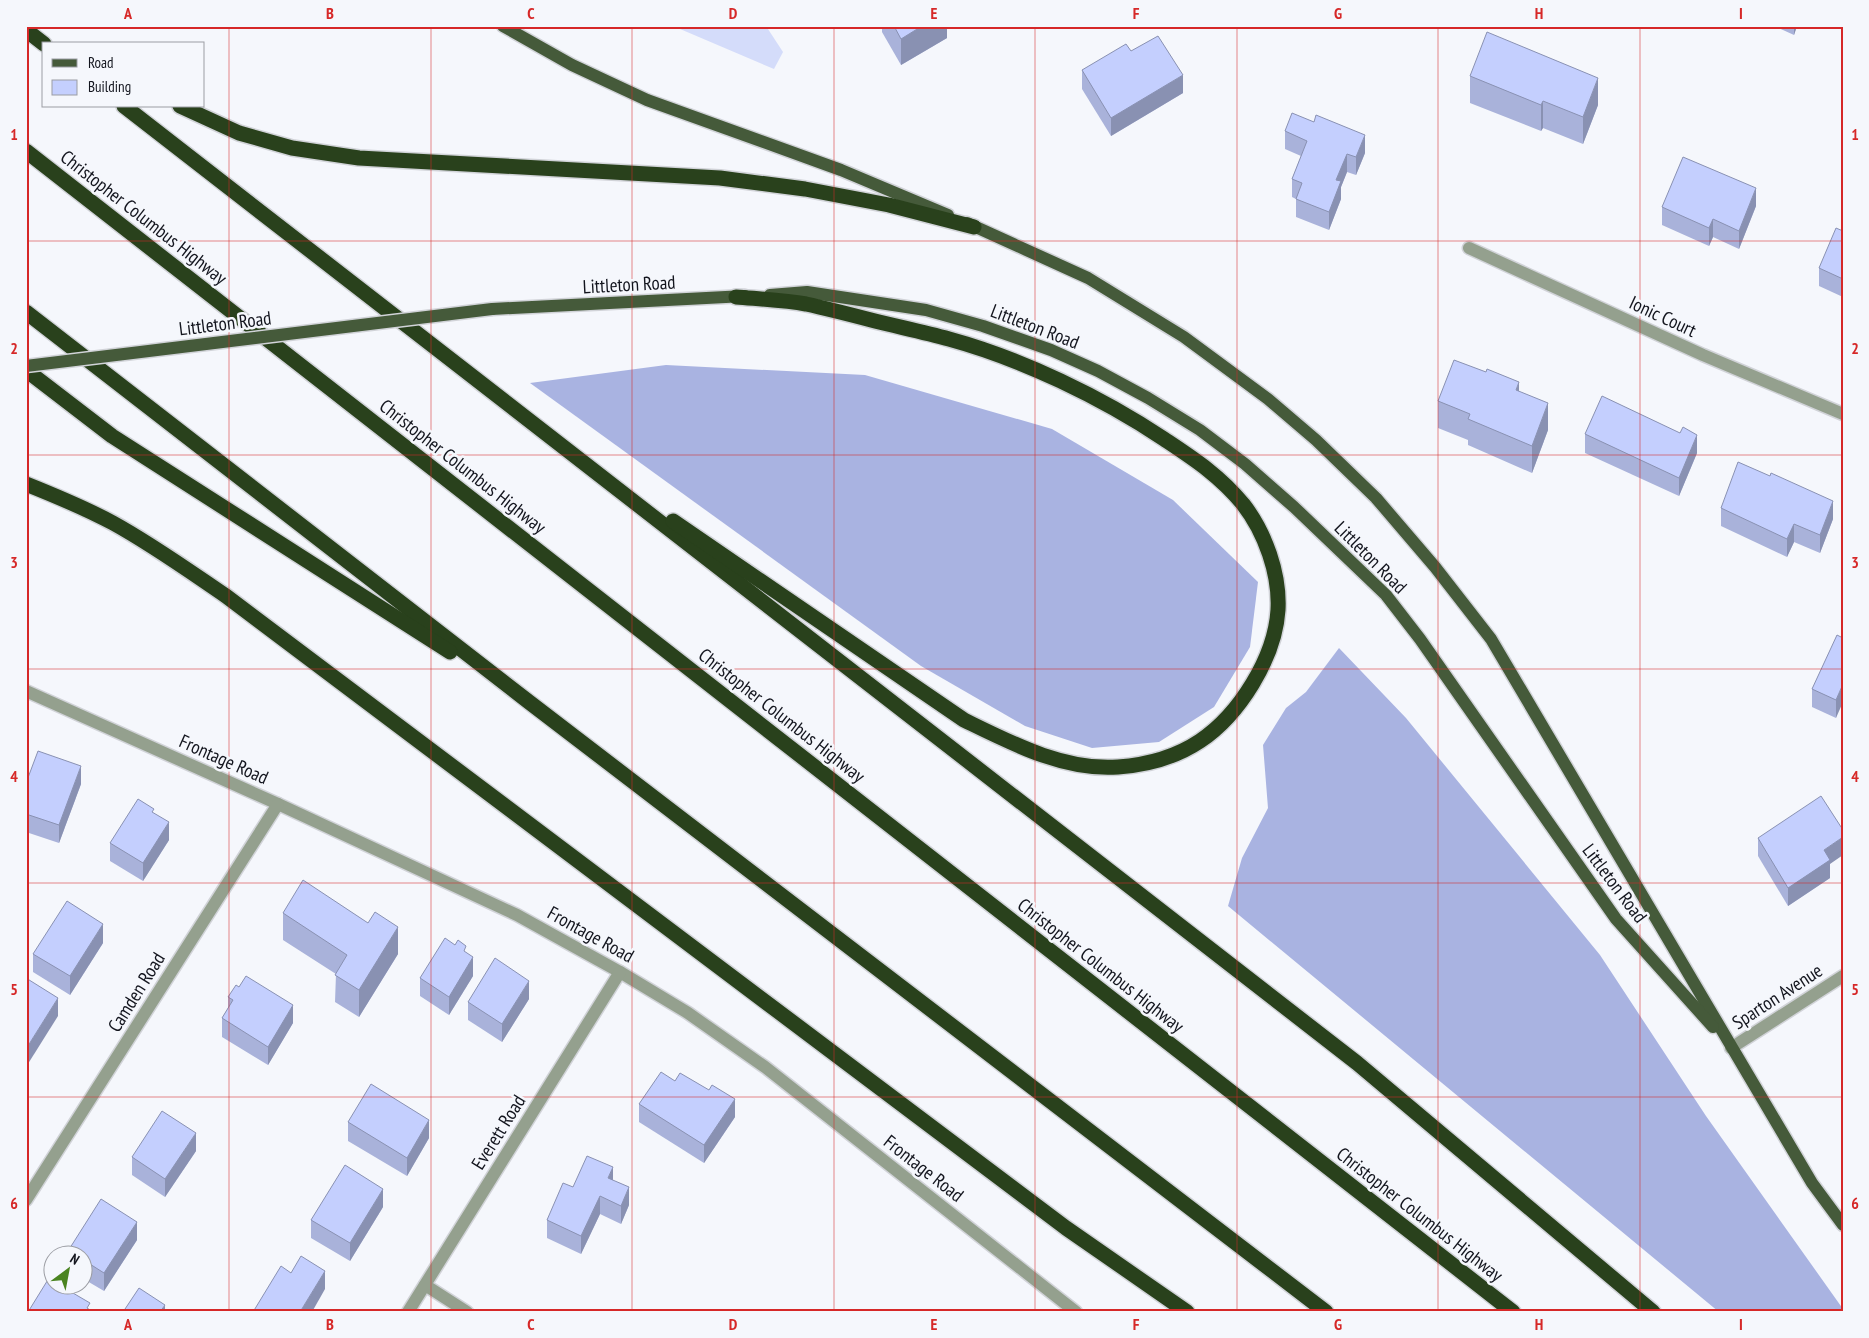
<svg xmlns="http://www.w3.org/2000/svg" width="1869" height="1338" font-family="'PT Sans Narrow',sans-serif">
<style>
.green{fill:#d4dcfa}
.forest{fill:#a9b3e1}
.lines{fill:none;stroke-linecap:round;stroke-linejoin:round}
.minor-casing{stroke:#d1d3d8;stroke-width:15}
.primary-casing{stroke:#d1d3d8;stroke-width:15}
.motorway-casing{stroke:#d1d3d8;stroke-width:18}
.minor{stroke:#94a08e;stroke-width:12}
.primary{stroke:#455a3a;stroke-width:12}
.motorway{stroke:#29411c;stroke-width:15}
.primary-bridge-casing{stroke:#d1d3d8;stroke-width:15;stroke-linecap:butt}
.primary-bridge{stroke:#455a3a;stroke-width:12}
.wall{fill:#a9b2da}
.shaded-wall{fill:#8991b2}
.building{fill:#c4cffe;stroke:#8991b2}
.grid{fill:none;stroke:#d62828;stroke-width:1;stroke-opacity:0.55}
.labels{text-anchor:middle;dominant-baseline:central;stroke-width:5;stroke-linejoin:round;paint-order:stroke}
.street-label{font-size:19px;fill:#13151e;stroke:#f5f7fc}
.neatline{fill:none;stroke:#d62828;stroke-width:2}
.grid-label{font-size:16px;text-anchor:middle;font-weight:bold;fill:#d62828}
</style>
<rect width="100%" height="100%" fill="#f5f7fc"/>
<polygon class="green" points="673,26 766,26 783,52 774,69"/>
<g class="forest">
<polygon points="666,365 865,375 1052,429 1173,500 1258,582 1250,647 1214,707 1159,742 1092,748 1025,726 921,666 530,383"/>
<polygon points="1339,648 1406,718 1600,955 1706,1116 1843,1309 1843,1312 1719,1312 1228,906 1242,858 1268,808 1263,745 1286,708 1306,692"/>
</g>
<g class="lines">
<g class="minor-casing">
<g id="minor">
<polyline points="1469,248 1703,355 1843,414"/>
<polyline points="26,691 278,804 517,915 620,972 688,1013 765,1067 1076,1312"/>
<polyline points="1731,1048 1843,976"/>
<polyline points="26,1200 278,804"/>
<polyline points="425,1285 467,1312"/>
<polyline points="408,1312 620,972"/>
</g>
</g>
<g class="primary-casing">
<g id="primary">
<polyline points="503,26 572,65 647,100 841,170 948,215"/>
<polyline points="967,223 1088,278 1184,337 1268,399 1316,440 1376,498 1435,567 1491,639 1812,1183 1843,1225"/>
<polyline points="770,295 807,292 926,310 983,326 1051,350 1098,371 1148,398 1200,430 1245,464 1294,507 1386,595 1420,639 1616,919 1713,1027"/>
<polyline points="492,309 745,296"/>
</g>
</g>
<g class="motorway-casing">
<g id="motorway">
<polyline points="26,30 44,44"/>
<polyline points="124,106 1357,1063 1653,1312"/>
<polyline points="180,106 239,133 292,148 359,158 720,178 805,189 889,205 974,227"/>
<polyline points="26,151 1513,1312"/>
<polyline points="26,312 529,702 1326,1312"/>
<polyline points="26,370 112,436 450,652"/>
<path d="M26 484C56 496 85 508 113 523 153 545 189 571 226 596L1066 1228 1187 1312"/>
<path d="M673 521 964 720C1011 743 1064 771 1118 767 1146 765 1176 757 1200 741 1239 715 1275 658 1278 610 1280 574 1265 532 1243 504 1219 475 1194 459 1164 439 1101 397 1022 359 949 339 924 332 899 327 875 321 852 315 829 309 806 304 784 300 760 299 736 297"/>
</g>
</g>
<use href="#minor" class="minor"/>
<use href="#primary" class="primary"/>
<use href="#motorway" class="motorway"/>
<g class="primary-bridge-casing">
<polyline id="primary-bridge" points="26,366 492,309"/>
</g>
<use href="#primary-bridge" class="primary-bridge"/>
</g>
<g class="wall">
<polygon points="882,26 947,26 947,38 901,65 882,32"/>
<polygon points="1774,26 1797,26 1794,35"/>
<polygon points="1131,51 1183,93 1111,136 1082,89 1082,70"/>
<polygon points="1470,76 1598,105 1583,144 1543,128 1541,131 1470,103"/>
<polygon points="1285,131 1365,153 1356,175 1347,172 1341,187 1341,199 1329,230 1296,217 1296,199 1292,197 1292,179 1301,156 1285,149"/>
<polygon points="1756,206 1739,249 1713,237 1709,246 1662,225 1662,207"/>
<polygon points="1843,231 1843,297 1819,286 1819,268"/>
<polygon points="1519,391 1548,430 1532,473 1468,445 1468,440 1438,428 1438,401"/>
<polygon points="1585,434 1697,453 1679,496 1585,453"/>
<polygon points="1721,508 1833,519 1820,553 1794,542 1787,557 1721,526"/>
<polygon points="1843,638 1836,718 1812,707 1812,689"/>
<polygon points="26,783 81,784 59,843 26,832"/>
<polygon points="154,813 169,840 143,881 110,861 110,843"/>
<polygon points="1758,838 1830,864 1830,878 1788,906 1758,856"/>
<polygon points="283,913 368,923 398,954 359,1017 335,1002 336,974 283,940"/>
<polygon points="103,943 70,995 33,972 33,954"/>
<polygon points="466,953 473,976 449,1015 420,996 420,978"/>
<polygon points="239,987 293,1023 268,1065 222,1037 222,1018 228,1008 228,997"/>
<polygon points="529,999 502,1042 468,1020 468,1002"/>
<polygon points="675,1081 735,1117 704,1163 639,1122 639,1104"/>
<polygon points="348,1122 429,1138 407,1176 348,1141"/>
<polygon points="196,1151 165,1197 132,1175 132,1157"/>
<polygon points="613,1180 629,1205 621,1224 600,1214 581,1254 547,1238 547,1220 573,1187"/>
<polygon points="383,1207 350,1261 311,1238 311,1220"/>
<polygon points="137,1240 104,1291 82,1278 82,1256 68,1256 68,1251"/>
</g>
<g class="shaded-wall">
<polygon points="922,26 947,26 947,38 901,65 901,39"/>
<polygon points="1794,26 1797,26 1794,35"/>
<polygon points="1183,75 1183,93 1111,136 1111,118"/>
<polygon points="1598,78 1598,105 1583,144 1583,117"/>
<polygon points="1543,101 1543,128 1541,131 1541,105"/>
<polygon points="1365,135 1365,153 1356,175 1356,157"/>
<polygon points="1347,154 1347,172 1341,187 1341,199 1329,230 1329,212 1336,180"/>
<polygon points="1756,188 1756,206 1739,249 1739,231"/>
<polygon points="1713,219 1713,237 1709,246 1709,228"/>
<polygon points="1519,382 1519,409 1516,390"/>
<polygon points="1548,403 1548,430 1532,473 1532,446"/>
<polygon points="1697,435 1697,453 1679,496 1679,478"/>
<polygon points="1833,501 1833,519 1820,553 1820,535"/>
<polygon points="1794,524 1794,542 1787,557 1787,539"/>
<polygon points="1843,684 1843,702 1836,718 1836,700"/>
<polygon points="81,766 81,784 59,843 59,825"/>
<polygon points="169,822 169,840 143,881 143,863"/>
<polygon points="1843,837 1843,855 1830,864 1830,878 1788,906 1788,888 1824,850"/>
<polygon points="103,924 103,943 70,995 70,976"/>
<polygon points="398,927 398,954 359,1017 359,990"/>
<polygon points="473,957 473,976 449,1015 449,997"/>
<polygon points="529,981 529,999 502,1042 502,1024"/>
<polygon points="58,998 58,1016 26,1067 26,1049"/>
<polygon points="293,1005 293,1023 268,1065 268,1047"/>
<polygon points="735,1099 735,1117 704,1163 704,1145"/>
<polygon points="429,1120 429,1138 407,1176 407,1158"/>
<polygon points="196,1133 196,1151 165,1197 165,1179"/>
<polygon points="613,1167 613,1185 608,1178"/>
<polygon points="629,1187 629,1205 621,1224 621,1206"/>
<polygon points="383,1189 383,1207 350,1261 350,1243"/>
<polygon points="600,1196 600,1214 581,1254 581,1236"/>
<polygon points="137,1222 137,1240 104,1291 104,1273"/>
<polygon points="325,1271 325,1289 312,1312 300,1312"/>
<polygon points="165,1305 165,1312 160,1312"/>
</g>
<g class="building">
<polygon points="894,26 922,26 901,39"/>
<polygon points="1487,32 1598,78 1583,117 1543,101 1541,105 1470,76"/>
<polygon points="1158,36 1183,75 1111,118 1082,70 1126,44 1131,51"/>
<polygon points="1292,113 1314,122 1316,115 1365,135 1356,157 1347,154 1336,180 1341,181 1329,212 1296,199 1302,183 1292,179 1307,141 1285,131"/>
<polygon points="1683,157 1756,188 1739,231 1713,219 1709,228 1662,207"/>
<polygon points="1836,228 1843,231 1843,279 1819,268"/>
<polygon points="1454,360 1486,372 1487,369 1519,382 1516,390 1548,403 1532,446 1468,419 1470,414 1438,401"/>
<polygon points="1602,396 1680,433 1683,427 1697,435 1679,478 1585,434"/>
<polygon points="1738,462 1770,476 1771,473 1833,501 1820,535 1794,524 1787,539 1721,508"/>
<polygon points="1837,635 1843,638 1843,684 1836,700 1812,689"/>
<polygon points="38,751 81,766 59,825 26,814 26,783"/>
<polygon points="1821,796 1843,830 1843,837 1824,850 1830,860 1788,888 1758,838"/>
<polygon points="138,799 154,809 152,812 169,822 143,863 110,843"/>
<polygon points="303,880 368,923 375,912 398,927 359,990 335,975 347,955 283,913"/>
<polygon points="67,901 103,924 70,976 33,954"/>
<polygon points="445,938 455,945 458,940 466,946 464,951 473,957 449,997 420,978"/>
<polygon points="495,958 529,981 502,1024 468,1002"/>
<polygon points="246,976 293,1005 268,1047 222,1018 233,1000 228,997 236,985 239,987"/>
<polygon points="26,978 58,998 26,1049"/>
<polygon points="661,1072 675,1081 680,1073 709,1090 712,1085 735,1099 704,1145 639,1104"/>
<polygon points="371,1084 429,1120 407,1158 348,1122"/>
<polygon points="162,1111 196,1133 165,1179 132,1157"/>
<polygon points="587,1156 613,1167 608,1178 629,1187 621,1206 600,1196 581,1236 547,1220 563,1183 573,1187"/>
<polygon points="345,1165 383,1189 350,1243 311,1220"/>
<polygon points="101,1199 137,1222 104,1273 82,1259 82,1256 76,1256 68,1251"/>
<polygon points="301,1256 325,1271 300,1312 253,1312 281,1266 291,1273"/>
<polygon points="49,1278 52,1280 52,1286 61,1286 90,1303 87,1308 93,1312 28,1312"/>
<polygon points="139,1288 165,1305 160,1312 130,1312 125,1309"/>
</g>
<path class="grid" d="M229 26V1312M431 26V1312M632 26V1312M834 26V1312M1035 26V1312M1237 26V1312M1438 26V1312M1640 26V1312M26 241H1843M26 455H1843M26 669H1843M26 883H1843M26 1097H1843"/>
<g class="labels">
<g class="street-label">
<text transform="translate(144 217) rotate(38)">Christopher Columbus Highway</text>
<text transform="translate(629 284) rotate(-3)">Littleton Road</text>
<text transform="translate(1663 316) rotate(25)">Ionic Court</text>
<text transform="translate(225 323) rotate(-7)">Littleton Road</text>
<text transform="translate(1035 326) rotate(21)">Littleton Road</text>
<text transform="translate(463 466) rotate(38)">Christopher Columbus Highway</text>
<text transform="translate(1371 557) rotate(45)">Littleton Road</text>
<text transform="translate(782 715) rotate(38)">Christopher Columbus Highway</text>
<text transform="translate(224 759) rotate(24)">Frontage Road</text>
<text transform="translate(1615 883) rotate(53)">Littleton Road</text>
<text transform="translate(591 934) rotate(29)">Frontage Road</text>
<text transform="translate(1101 965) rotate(38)">Christopher Columbus Highway</text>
<text transform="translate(136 992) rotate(-58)">Camden Road</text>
<text transform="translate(1777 996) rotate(-33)">Sparton Avenue</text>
<text transform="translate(498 1132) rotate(-58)">Everett Road</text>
<text transform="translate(924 1168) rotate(38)">Frontage Road</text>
<text transform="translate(1420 1214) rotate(38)">Christopher Columbus Highway</text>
</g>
</g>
<rect width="1869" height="1338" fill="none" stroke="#f5f7fc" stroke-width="55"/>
<rect x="42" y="42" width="162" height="65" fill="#f5f7fc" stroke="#9b9da3"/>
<rect x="52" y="59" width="25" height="8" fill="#455a3a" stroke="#9b9da3"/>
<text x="88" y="68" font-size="15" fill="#13151e">Road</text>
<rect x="52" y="80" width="25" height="15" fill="#c4cffe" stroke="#9b9da3"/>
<text x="88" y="92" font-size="15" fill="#13151e">Building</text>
<g transform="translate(68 1270) rotate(32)"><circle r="24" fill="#f5f7fc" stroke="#9b9da3"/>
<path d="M0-4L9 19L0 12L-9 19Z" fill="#4a8420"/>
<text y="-8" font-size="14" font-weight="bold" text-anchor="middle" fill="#13151e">N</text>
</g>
<rect x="28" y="28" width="1814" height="1282" class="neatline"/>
<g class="grid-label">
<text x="128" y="19">A</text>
<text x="330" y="19">B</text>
<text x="531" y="19">C</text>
<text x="733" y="19">D</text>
<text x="934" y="19">E</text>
<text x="1136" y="19">F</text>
<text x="1338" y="19">G</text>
<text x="1539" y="19">H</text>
<text x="1741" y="19">I</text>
<text x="14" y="140">1</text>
<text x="1855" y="140">1</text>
<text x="14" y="354">2</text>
<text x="1855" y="354">2</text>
<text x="14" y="568">3</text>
<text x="1855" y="568">3</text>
<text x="14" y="782">4</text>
<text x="1855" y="782">4</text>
<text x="14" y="995">5</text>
<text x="1855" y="995">5</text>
<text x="14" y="1209">6</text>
<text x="1855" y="1209">6</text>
<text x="128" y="1330">A</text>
<text x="330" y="1330">B</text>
<text x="531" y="1330">C</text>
<text x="733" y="1330">D</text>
<text x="934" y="1330">E</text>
<text x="1136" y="1330">F</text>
<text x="1338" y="1330">G</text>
<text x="1539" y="1330">H</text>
<text x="1741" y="1330">I</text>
</g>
</svg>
